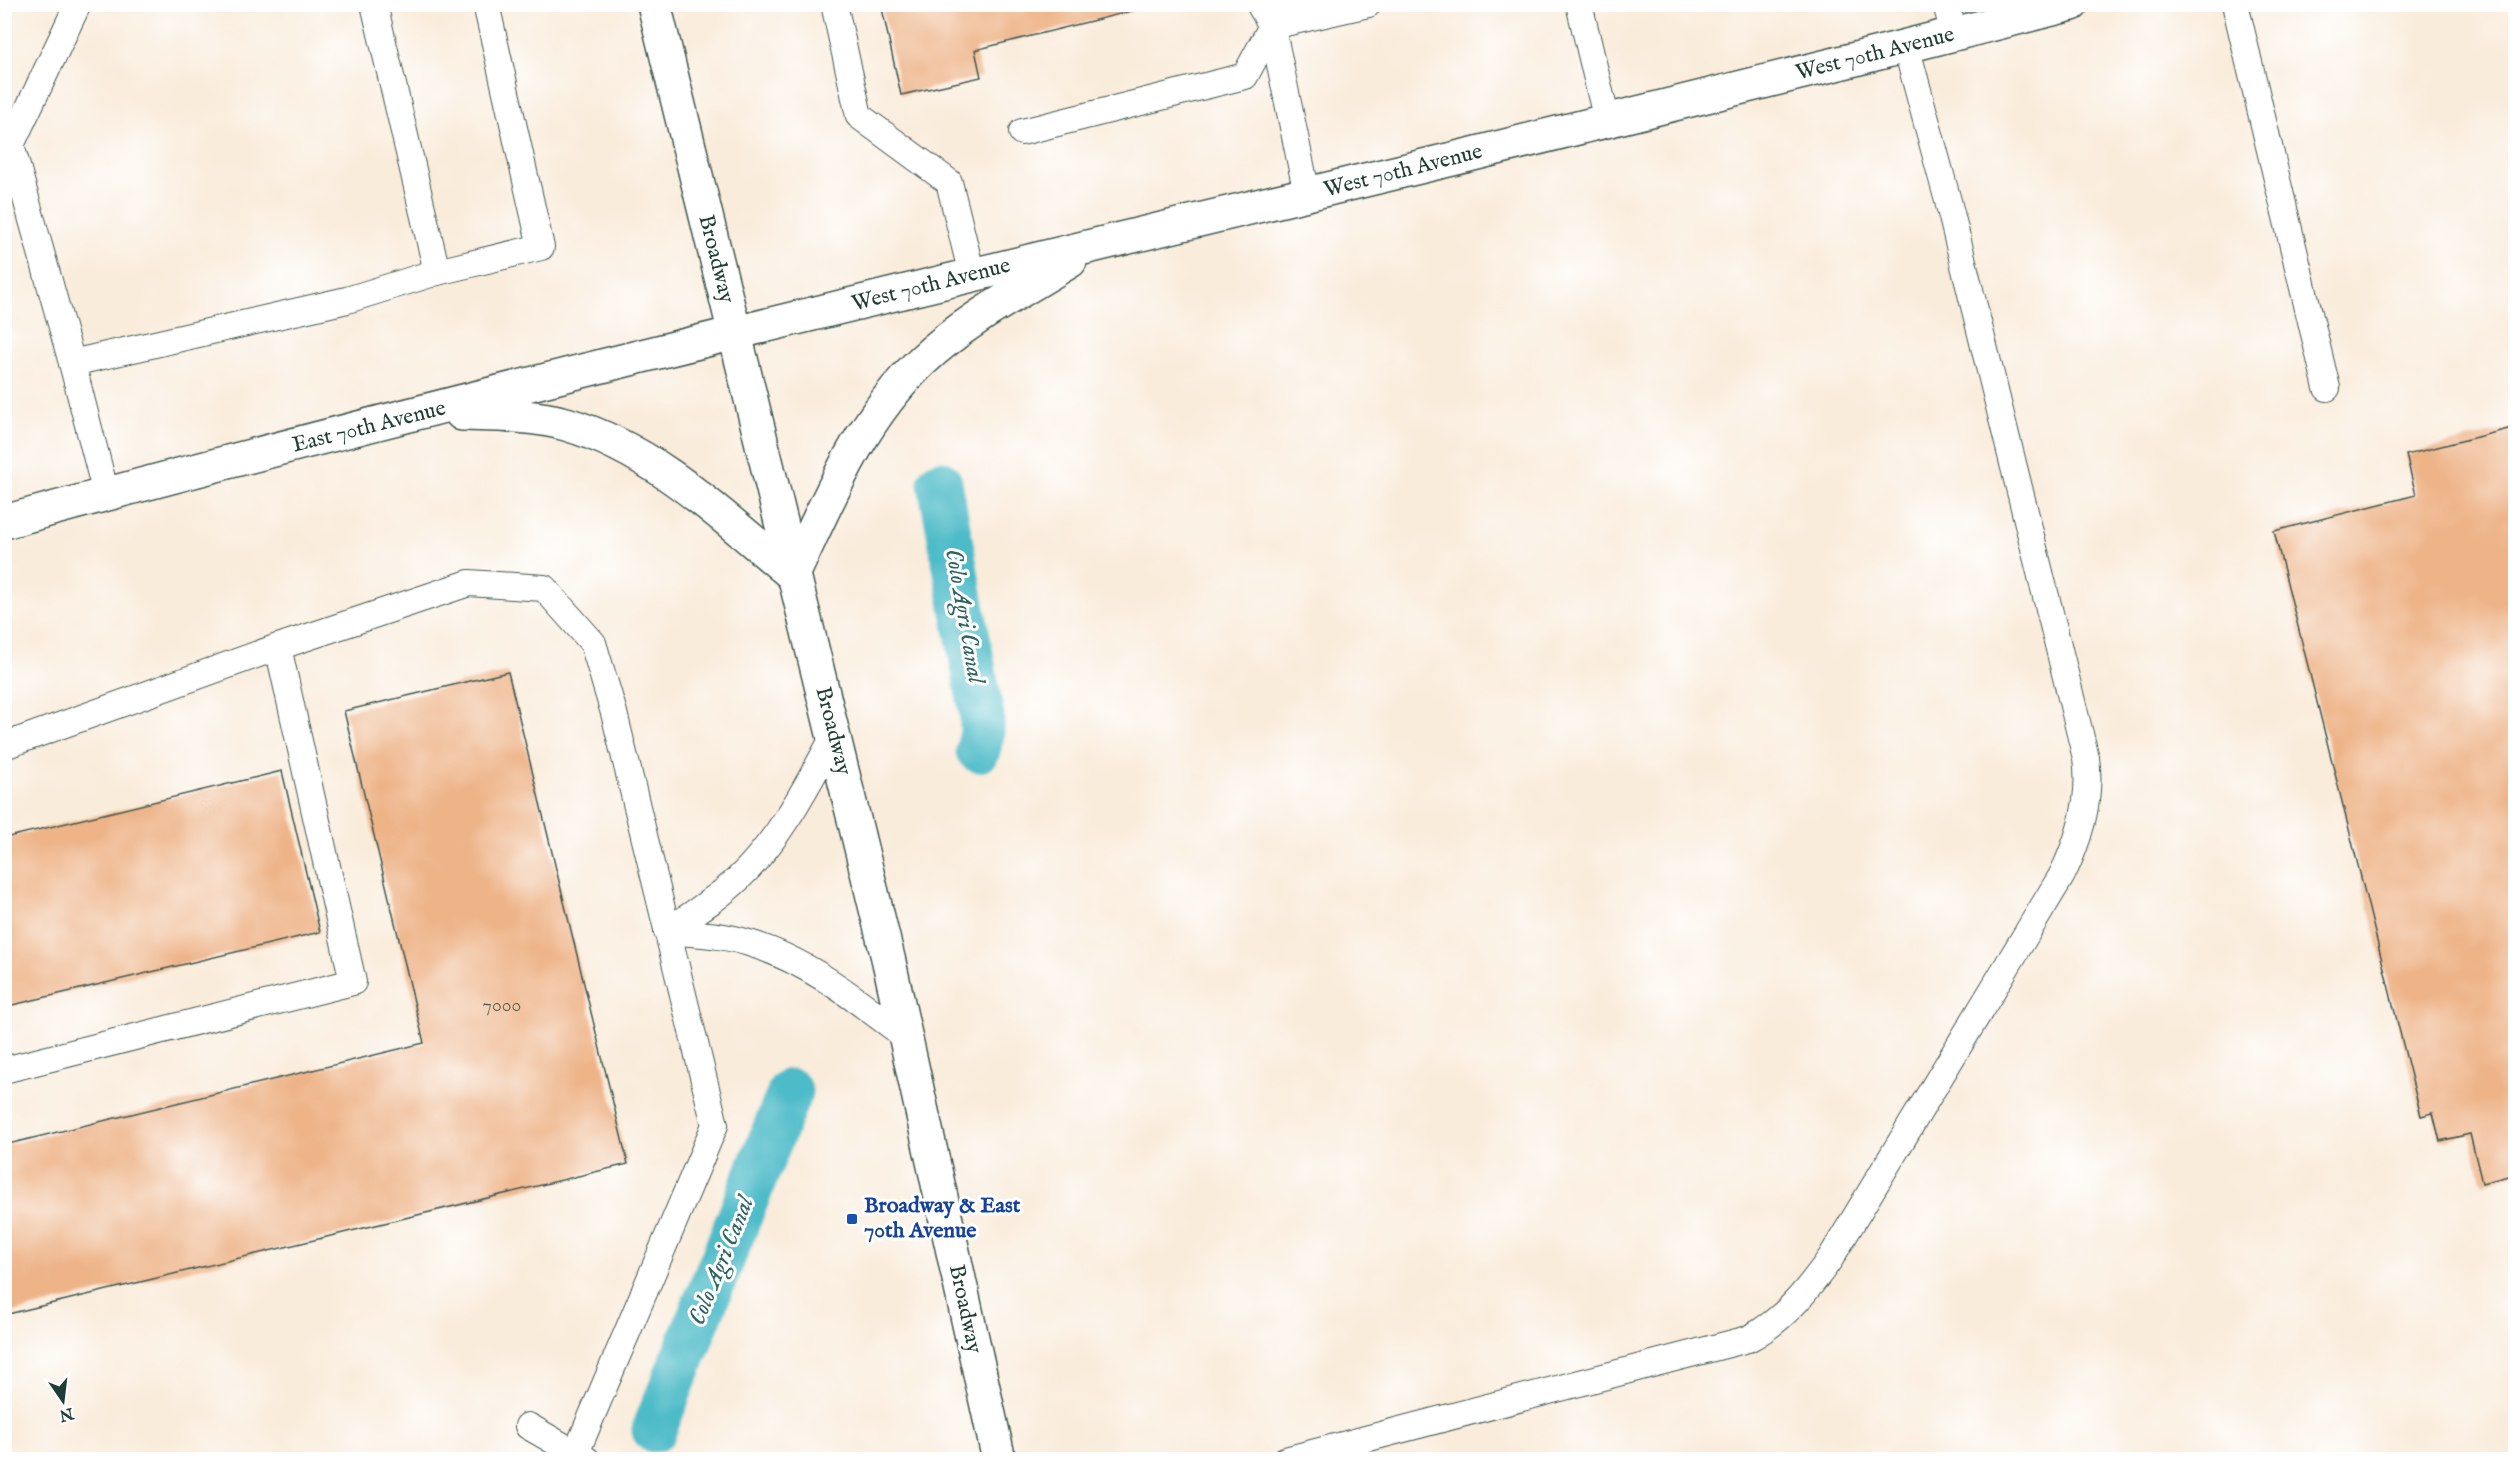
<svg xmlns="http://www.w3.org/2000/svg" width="2520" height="1464" font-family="'IM FELL English',serif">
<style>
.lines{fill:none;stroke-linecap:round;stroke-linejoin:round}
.canal{stroke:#4ebbc8;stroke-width:45}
.building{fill:#eeb488}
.lane-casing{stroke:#40574d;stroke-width:28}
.secondary-casing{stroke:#40574d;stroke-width:36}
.lane{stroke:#fff;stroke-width:26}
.secondary{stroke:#fff;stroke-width:33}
.transit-dot{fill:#1a4fb4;stroke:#fff;stroke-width:2}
.labels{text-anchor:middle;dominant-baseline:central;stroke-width:6;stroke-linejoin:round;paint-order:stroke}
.number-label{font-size:20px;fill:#535b49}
.street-label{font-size:22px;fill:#1f3d34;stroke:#fff}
.transit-label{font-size:22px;font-weight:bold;fill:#164399;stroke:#fff;text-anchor:start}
.water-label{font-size:24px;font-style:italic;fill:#2d6360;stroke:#fff}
</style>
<rect width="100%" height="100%" fill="#fff"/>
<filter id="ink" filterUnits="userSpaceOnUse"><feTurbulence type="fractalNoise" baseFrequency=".0167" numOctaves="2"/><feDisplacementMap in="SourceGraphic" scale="12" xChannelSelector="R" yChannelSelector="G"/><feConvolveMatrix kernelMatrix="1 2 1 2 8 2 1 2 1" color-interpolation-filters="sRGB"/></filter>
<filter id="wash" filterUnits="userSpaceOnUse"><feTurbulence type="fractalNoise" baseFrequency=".008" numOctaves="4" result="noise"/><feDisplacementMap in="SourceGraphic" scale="24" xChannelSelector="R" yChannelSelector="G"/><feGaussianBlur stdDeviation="1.35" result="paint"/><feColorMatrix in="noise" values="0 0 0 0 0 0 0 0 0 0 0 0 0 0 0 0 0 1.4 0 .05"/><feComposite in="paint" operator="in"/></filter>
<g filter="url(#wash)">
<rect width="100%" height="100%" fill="#f9ecdb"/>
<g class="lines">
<g class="canal">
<polyline points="940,483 982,716 982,734 978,750"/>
<polyline points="654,1430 790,1091"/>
</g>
</g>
<g id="blocks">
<g class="building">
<polygon points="881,4 1156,4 1156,5 975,50 981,77 901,95"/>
<polygon points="2516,427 2516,1174 2482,1183 2470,1134 2440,1141 2433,1113 2421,1116 2274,531 2416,495 2406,455"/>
<polygon points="508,672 628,1164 4,1315 4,1145 424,1043 344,711"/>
<polygon points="282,771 320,932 4,1007 4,838"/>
</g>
</g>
</g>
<g filter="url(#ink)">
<use href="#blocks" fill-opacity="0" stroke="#40574d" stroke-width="1.5"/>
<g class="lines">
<g class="lane-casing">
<g id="lane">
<polyline points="834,4 859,116 949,182 972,275"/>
<polyline points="1259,4 1272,26 1368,4"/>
<polyline points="1579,4 1607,121"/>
<polyline points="1946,4 1954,34"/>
<polyline points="2235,4 2327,388"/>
<polyline points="1272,26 1307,194"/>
<polyline points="1022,132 1245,76 1272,26"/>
<polyline points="437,272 541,247 486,4"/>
<polyline points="72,363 11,145 78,4"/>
<polyline points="106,494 72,363 347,300 437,272 374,4"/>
<polyline points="278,647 469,583 544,588 593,643 614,713 715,1125 576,1453"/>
<polyline points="4,746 278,647 353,982 4,1070"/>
<path d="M667 931C695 934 722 934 749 943 807 960 858 1001 906 1037"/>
<path d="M667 931C691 915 717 899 738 879 780 839 807 786 834 736"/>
<polyline points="528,1426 587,1460"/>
<path d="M1285 1460 1748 1339C1784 1320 1806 1292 1830 1259L2062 875C2080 838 2092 799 2086 758L1948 201 1906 46"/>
</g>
</g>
<g class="secondary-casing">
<g id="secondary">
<polyline points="654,4 889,962 999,1460"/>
<path d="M462 414C497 415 533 415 566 424 655 450 724 518 793 575"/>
<path d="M4 522C490 389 980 273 1469 155 1671 106 1871 55 2072 4"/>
<path d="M793 575C829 498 860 420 922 361 965 320 1020 292 1070 261"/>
</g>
</g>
<use href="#lane" class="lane"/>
<use href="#secondary" class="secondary"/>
</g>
</g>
<rect class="transit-dot" x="846" y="1213" width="12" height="12" rx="3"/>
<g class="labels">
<g class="number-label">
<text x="502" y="1005">7000</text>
</g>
<g class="street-label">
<text transform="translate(1875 54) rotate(-14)">West 70th Avenue</text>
<text transform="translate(1403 171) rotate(-14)">West 70th Avenue</text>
<text transform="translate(716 259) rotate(76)">Broadway</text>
<text transform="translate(931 285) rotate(-14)">West 70th Avenue</text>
<text transform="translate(369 427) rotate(-14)">East 70th Avenue</text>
<text transform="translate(833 731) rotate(76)">Broadway</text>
<text transform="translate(965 1309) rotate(78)">Broadway</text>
</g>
<g class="transit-label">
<text x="864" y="1206">Broadway &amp; East<tspan x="864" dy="25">70th Avenue</tspan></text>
</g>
<g class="water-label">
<text transform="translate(964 616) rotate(80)">Colo Agri Canal</text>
<text transform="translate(722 1261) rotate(-68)">Colo Agri Canal</text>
</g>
</g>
<rect width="2520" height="1464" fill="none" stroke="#fff" stroke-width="24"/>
<g transform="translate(63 1401) rotate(166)" stroke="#ffffff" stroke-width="4.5" paint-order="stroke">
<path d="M0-4.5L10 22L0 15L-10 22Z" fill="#1f3d34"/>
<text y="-9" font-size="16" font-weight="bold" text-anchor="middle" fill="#1f3d34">N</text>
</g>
</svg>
